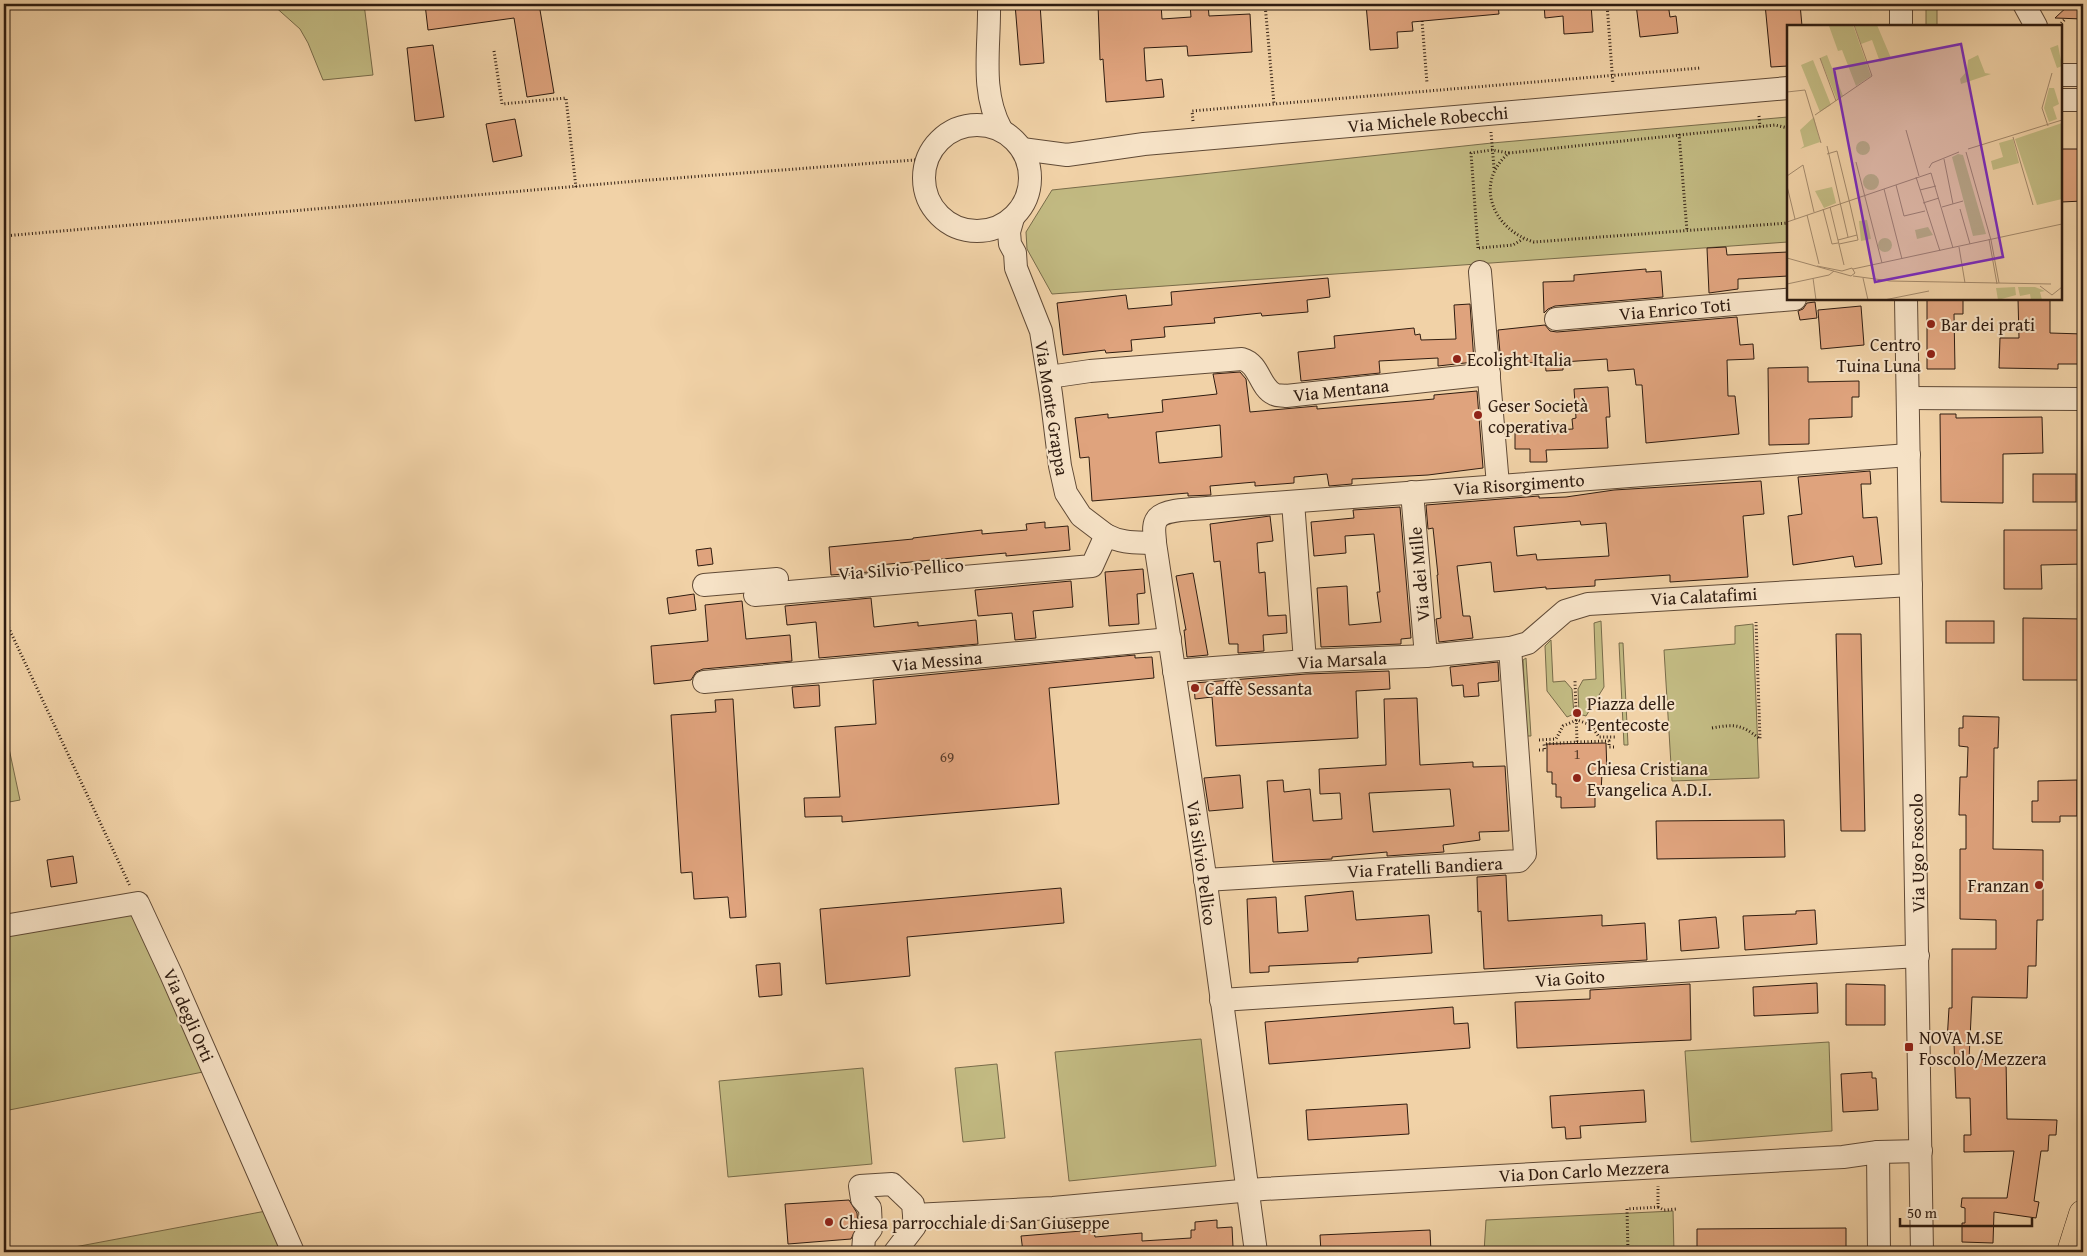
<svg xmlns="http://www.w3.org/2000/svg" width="2087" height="1256" font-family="'Gentium Book Plus',serif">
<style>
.green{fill:#c2ba82;stroke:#786b49}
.building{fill:#dfa37d;stroke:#2f1c10;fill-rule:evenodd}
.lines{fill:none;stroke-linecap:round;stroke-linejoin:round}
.minor-casing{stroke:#604a36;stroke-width:24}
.major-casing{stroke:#2f1c10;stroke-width:29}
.path{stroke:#2f1c10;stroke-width:3;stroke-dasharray:1 2.5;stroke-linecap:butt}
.minor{stroke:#f6e2c6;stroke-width:22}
.major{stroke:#f1d2a7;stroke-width:28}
.poi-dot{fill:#8f2418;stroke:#f6e2c6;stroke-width:2}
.labels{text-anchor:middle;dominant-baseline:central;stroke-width:4;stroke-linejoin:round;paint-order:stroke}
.number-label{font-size:15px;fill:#5b3e2b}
.street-label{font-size:18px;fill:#2f1c10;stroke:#f6e2c6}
.poi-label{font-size:18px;fill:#2f1c10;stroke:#f6e2c6;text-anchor:start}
.inset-road{fill:none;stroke:#a3896b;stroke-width:1}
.view{fill:#7b2cbf;fill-opacity:0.15;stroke:#7b2cbf;stroke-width:2.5}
.inset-edge{fill:none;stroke:#2f1c10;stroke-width:2.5}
</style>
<rect width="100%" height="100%" fill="#f1d2a7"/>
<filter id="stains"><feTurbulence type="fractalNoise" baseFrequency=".004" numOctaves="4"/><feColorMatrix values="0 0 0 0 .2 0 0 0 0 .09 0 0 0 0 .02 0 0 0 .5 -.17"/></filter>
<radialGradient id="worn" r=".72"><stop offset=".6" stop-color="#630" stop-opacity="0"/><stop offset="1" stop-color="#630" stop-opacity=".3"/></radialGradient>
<g class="green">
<polygon points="272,4 364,4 373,75 323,80 308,43 300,29"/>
<rect x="1926" y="4" width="11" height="22"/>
<polygon points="1788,117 1788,242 1052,294 1027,249 1026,232 1052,190 1492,143"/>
<polygon points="1601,621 1604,687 1586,716 1579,714 1578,689 1583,680 1596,679 1594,623"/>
<polygon points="1753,624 1759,778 1672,781 1664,650 1735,644 1735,626"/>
<polygon points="1551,640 1553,682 1565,681 1572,689 1574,714 1567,717 1547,691 1545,646"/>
<polygon points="1619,643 1623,643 1628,745 1624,745"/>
<polygon points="1526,658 1531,736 1527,736 1523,660"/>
<polygon points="4,725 20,800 4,803"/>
<polygon points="134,912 203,1072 4,1111 4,935"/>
<polygon points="1201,1039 1216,1166 1069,1181 1055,1052"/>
<polygon points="1829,1042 1832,1131 1691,1142 1685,1051"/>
<polygon points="997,1064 1005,1138 963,1142 955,1068"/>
<polygon points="863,1068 872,1164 728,1177 719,1081"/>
<polygon points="266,1211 283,1252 48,1252"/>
<polygon points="1673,1211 1674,1252 1484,1252 1486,1220"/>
</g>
<g class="building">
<polygon points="425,4 539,4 554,93 527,97 514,18 428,30"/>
<polygon points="1015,4 1040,4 1044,63 1020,65"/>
<polygon points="1098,4 1161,4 1162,19 1191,17 1190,4 1208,4 1209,16 1250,14 1252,52 1188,56 1187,46 1144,48 1146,81 1162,79 1164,97 1106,102 1103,59 1100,60"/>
<polygon points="1366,4 1498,4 1499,14 1412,22 1413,31 1397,32 1398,48 1370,50"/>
<polygon points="1544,4 1591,4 1593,32 1564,34 1563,16 1545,18"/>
<polygon points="1636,4 1668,4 1670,17 1676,16 1678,33 1640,37"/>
<polygon points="1765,4 1800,4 1802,26 1788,26 1788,66 1771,67"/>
<polygon points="2070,4 2083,4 2083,19 2055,18"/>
<polygon points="433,45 444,117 415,121 407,48"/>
<polygon points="515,119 522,156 493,162 486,124"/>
<polygon points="2061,149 2083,149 2083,201 2061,202"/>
<polygon points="1726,247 1727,255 1788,252 1788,276 1738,279 1738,289 1709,293 1707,248"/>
<polygon points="1646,269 1646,272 1661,271 1663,297 1555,306 1548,309 1544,313 1543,282 1574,281 1574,275"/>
<polygon points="1328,278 1330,297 1307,300 1308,312 1262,316 1261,313 1214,318 1215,323 1164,327 1165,337 1131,340 1132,351 1106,353 1105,350 1063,355 1057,303 1126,295 1128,309 1172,305 1171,292"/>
<polygon points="1927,299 1963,299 1963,314 1954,314 1955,369 1927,369"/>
<polygon points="2018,299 2050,299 2050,333 2083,334 2083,364 2058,364 2058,369 1999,368 2000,338 2019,338"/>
<polygon points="1815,302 1817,318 1800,320 1798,311 1803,309 1807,303"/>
<polygon points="1470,304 1474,362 1438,366 1438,358 1379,361 1380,373 1301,381 1298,352 1335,348 1334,336 1414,328 1415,335 1420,334 1421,340 1456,339 1454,305"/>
<polygon points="1861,306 1864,345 1821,349 1818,310"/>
<polygon points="1737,317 1740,345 1753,344 1754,359 1727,360 1728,396 1735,396 1739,434 1646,443 1642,385 1636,385 1634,369 1608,371 1607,359 1563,362 1563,370 1546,371 1545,362 1501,364 1498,330 1545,325 1550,331 1557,332"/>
<polygon points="1808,367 1808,382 1859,381 1859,397 1852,397 1852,417 1809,419 1809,444 1769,445 1768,368"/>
<path d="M1240 372 1246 379 1250 412 1317 406V409L1412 401 1434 399V395L1477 391 1483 468 1428 475 1352 479V484L1329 486 1327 474 1294 477V483L1255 486V482L1210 486 1211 495 1188 496V493L1092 501 1089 457 1080 458 1075 418 1108 414V418L1163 412 1162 400 1217 394 1213 374ZM1220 425 1222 457 1159 463 1156 432Z"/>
<polygon points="1608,387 1610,417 1606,417 1608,448 1546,450 1547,462 1530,462 1530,449 1515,449 1515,432 1573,429 1572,419 1576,418 1574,389"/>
<polygon points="1940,414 1956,414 1956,418 2042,417 2043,453 2003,454 2003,503 1941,502"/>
<polygon points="1870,471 1871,484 1861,484 1863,518 1877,517 1882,564 1855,567 1853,556 1793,565 1788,516 1802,514 1798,477"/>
<rect x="2033" y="474" width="43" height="28"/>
<path d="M1761 481 1764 514 1743 516 1748 577 1670 582V575L1595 580V586L1546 589V587L1494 592 1491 562 1457 566 1463 616H1470L1473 638 1439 642 1436 619 1441 618 1437 575H1438L1433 528 1428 529 1426 505 1539 496V498L1566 497 1614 490ZM1580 521 1581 525 1606 523 1609 556 1537 560 1536 554 1517 556 1514 527Z"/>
<polygon points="1400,507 1411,638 1401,639 1401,644 1321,647 1317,588 1347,586 1349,625 1381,622 1377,592 1380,592 1374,534 1345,536 1346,553 1314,556 1311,522 1354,518 1353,510"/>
<polygon points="1270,516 1273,541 1257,543 1259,573 1265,572 1268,616 1286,615 1287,633 1263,635 1264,651 1238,653 1238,644 1229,644 1220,561 1214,562 1210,524"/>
<polygon points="1045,522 1045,528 1068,526 1070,550 1006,556 1006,553 868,566 869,572 831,575 829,547 913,539 913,538 982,530 982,534 1027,530 1026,524"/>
<polygon points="2004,530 2083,530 2083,564 2041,565 2042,589 2004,589"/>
<polygon points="711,548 713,564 698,566 696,550"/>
<polygon points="1143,569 1145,593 1137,594 1139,624 1109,626 1105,572"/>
<polygon points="1193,573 1208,655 1187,657 1184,630 1186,630 1176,576"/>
<polygon points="1071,581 1073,607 1033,611 1036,638 1015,640 1012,613 978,616 975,590"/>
<polygon points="694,594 696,610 669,614 667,598"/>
<polygon points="871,598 874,627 918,622 918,626 976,620 978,644 819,658 816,622 787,625 785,606"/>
<polygon points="742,601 746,639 790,635 792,661 703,669 696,672 691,680 654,684 651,646 708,641 705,605"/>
<polygon points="2023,618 2083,619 2083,680 2023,680"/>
<rect x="1946" y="621" width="48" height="22"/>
<polygon points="1836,634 1861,634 1865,831 1841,831"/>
<polygon points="1135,655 1135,658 1152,657 1154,678 1049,688 1059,804 842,822 842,816 805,817 804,798 840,797 835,727 876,724 873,680"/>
<polygon points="1498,662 1499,681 1478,683 1479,696 1464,697 1463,685 1452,686 1450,667"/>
<polygon points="1389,671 1390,689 1356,691 1358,738 1216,746 1212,697 1195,699 1194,683 1306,674"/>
<polygon points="819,685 820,706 794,708 792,687"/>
<path d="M1417 698 1420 765 1473 762V767L1505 766 1509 831 1479 832 1480 840 1443 845 1444 852 1387 856V852L1332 857V859L1273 862 1267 781 1283 780 1284 792 1310 789 1313 821 1342 819 1340 793 1320 794 1319 769 1386 765 1384 699ZM1450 789 1454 826 1373 832 1369 793Z"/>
<polygon points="733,699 746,917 730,918 728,897 694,899 692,872 681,873 671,715 716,712 715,700"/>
<polygon points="1963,716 1999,717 1998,748 1994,748 1993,849 2043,850 2043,920 2037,920 2036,966 2028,966 2027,998 1972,997 1969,1060 2006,1059 2007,1119 2057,1120 2056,1135 2049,1135 2048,1151 2041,1151 2034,1201 2039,1202 2036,1218 1994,1212 1993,1243 1962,1242 1962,1223 1965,1223 1965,1208 1961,1207 1962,1198 2007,1198 2014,1151 1964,1152 1964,1135 1971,1135 1970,1098 1956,1098 1954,1043 1947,1042 1949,1008 1952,1008 1952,949 1996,949 1996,920 1960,919 1960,849 1966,849 1966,815 1959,815 1960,777 1967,777 1968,747 1959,746 1959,728 1963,728"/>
<polygon points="1606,743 1607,772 1602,772 1601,794 1595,795 1595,807 1561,808 1561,797 1556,797 1556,784 1552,784 1552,772 1547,772 1547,744"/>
<polygon points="1240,775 1243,808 1209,811 1204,778"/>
<polygon points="2077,780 2077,816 2060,816 2060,822 2032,822 2032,801 2038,801 2038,781"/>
<polygon points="1784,820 1785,857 1657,859 1656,821"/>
<polygon points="73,856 77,883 51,887 47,860"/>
<polygon points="1506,875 1508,921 1602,915 1602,926 1645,923 1647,960 1484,969 1481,911 1478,912 1477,877"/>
<polygon points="1061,888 1064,923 907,937 910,976 826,984 820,909"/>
<polygon points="1353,891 1356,920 1429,915 1432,953 1358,958 1358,962 1269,966 1269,972 1250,973 1247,899 1276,897 1278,933 1308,931 1305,896"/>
<polygon points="1815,910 1817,944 1745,950 1743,916 1796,914 1796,911"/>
<polygon points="1716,917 1719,948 1681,951 1679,920"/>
<polygon points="780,963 782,995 759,997 756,965"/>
<polygon points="1817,983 1818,1013 1754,1016 1753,987"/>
<polygon points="1690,984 1691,1040 1517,1048 1515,1002 1590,999 1590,990"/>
<polygon points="1846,984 1885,985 1885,1025 1846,1025"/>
<polygon points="1453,1007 1454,1024 1468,1023 1470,1048 1269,1064 1265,1022"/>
<polygon points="1872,1072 1872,1078 1876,1078 1878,1110 1843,1112 1841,1074"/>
<polygon points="1644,1090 1646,1122 1580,1126 1581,1138 1566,1139 1565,1127 1552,1128 1550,1096"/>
<polygon points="1407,1104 1409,1134 1308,1140 1306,1110"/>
<polygon points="849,1200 857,1213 858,1225 851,1239 788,1244 785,1204"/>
<polygon points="1217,1220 1217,1228 1232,1227 1233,1247 1179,1252 1023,1252 1021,1236 1094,1230 1095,1237 1142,1233 1142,1241 1191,1238 1191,1230 1195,1230 1195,1222"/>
<polygon points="1846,1228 1846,1252 1697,1252 1697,1229"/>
<polygon points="1430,1230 1431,1252 1321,1252 1320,1235"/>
</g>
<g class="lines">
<g class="minor-casing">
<g id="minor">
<path d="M989 4C990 46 980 91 1001 129"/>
<polyline points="1901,4 1901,26"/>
<polyline points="2024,4 2036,26"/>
<polyline points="2061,75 2083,75"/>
<polyline points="2061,100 2083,100"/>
<circle cx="977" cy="178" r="53"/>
<polyline points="1022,149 1067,155 1144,144 1788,88"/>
<polyline points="1013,218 1009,232 1010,244 1015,253 1016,268 1041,331 1051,394 1060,466 1066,493 1081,516 1106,535"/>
<polyline points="1480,272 1498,485"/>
<polyline points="1906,299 1922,1252"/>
<polyline points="1556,319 1795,299"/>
<path d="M1049 377 1090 371 1242 359C1260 364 1259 387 1274 394 1277 396 1282 395 1286 396L1489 374"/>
<polyline points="1908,398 2083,399"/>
<polyline points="1412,492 1426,656"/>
<polyline points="1293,502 1305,661"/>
<polyline points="704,585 777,579"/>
<path d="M755 595 1092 566 1106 535C1123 544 1137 542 1155 543"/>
<polyline points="1174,671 1305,661 1426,656 1510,648 1528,643 1565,611 1588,604 1911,585"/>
<polyline points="704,682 1170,639"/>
<polyline points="1205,880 1519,861 1525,854 1510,648"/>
<polyline points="4,926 138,903 171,974 293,1252"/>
<polyline points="1221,1000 1918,956"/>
<polyline points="1878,1152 1879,1252"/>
<polyline points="914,1215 1053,1208 1263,1189 1843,1157 1878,1152 1921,1151"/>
<polyline points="865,1252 863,1251 864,1238 871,1229 870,1208 862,1199 860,1186 892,1184 913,1204 915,1226 895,1252"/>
<path d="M1256 1252 1204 869 1155 543C1155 535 1152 526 1157 519 1163 509 1195 509 1207 508L1909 455"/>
</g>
</g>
<g class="major-casing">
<polyline id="major" points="2071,1252 2083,1214"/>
</g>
<g class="path">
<polyline points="1265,4 1274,104"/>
<polyline points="1607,4 1613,84"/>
<polyline points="1422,21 1427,83"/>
<polyline points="2059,26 2065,19"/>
<polyline points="494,51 502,104 566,98 576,188"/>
<polyline points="1759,116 1760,127"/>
<polyline points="1193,121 1192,111 1700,68"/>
<path d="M1788 128 1775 125 1509 153C1473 183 1493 230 1534 242L1788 223"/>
<polyline points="1491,132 1494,168"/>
<polyline points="1679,134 1687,231"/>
<polyline points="4,236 637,181 927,159"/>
<polyline points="1478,248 1471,153 1492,150 1509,153"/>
<polyline points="1479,248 1513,245 1523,239"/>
<polyline points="4,618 130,886"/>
<path d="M1712 728C1735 724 1741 724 1760 739L1756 622"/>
<polyline points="1539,740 1556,739 1563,726 1577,720 1591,725 1599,737 1615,737"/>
<polyline points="1577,742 1609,741 1609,747 1616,747"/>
<polyline points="1539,750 1545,750 1544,744 1577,742 1575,681"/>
<polyline points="1658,1207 1664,1210 1677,1209"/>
<polyline points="1628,1252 1627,1209 1658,1207 1658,1186"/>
</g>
<use href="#minor" class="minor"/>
<use href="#major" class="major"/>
</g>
<g class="poi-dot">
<circle cx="1931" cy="324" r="5"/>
<circle cx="1931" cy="354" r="5"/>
<circle cx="1457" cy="359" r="5"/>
<circle cx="1478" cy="415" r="5"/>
<circle cx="1195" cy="688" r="5"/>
<circle cx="1577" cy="713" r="5"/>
<circle cx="1577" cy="778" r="5"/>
<circle cx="2039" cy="885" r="5"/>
<rect x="1904" y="1042" width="10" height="10" rx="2.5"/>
<circle cx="829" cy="1222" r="5"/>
</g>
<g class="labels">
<g class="number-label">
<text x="1577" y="753">1</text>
<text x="947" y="756">69</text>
</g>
<g class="street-label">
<text transform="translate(1428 119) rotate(-5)">Via Michele Robecchi</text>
<text transform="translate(1675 309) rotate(-5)">Via Enrico Toti</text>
<text transform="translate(1341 390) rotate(-6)">Via Mentana</text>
<text transform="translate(1052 408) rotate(81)">Via Monte Grappa</text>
<text transform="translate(1519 484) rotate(-4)">Via Risorgimento</text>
<text transform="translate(901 569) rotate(-4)">Via Silvio Pellico</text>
<text transform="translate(1419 574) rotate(-95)">Via dei Mille</text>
<text transform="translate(1704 596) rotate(-3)">Via Calatafimi</text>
<text transform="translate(1342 660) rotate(-3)">Via Marsala</text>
<text transform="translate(937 661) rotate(-5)">Via Messina</text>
<text transform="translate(1917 853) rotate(-91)">Via Ugo Foscolo</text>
<text transform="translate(1202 863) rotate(82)">Via Silvio Pellico</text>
<text transform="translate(1425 867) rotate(-3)">Via Fratelli Bandiera</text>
<text transform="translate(1570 978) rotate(-4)">Via Goito</text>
<text transform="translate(189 1015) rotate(66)">Via degli Orti</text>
<text transform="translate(1584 1171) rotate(-3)">Via Don Carlo Mezzera</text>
</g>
<g class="poi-label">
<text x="1941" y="324">Bar dei prati</text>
<text x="1921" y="344" text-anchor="end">Centro<tspan x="1921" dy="21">Tuina Luna</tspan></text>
<text x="1467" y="359">Ecolight Italia</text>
<text x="1488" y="405">Geser Società<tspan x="1488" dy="21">coperativa</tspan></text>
<text x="1205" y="688">Caffè Sessanta</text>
<text x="1587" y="703">Piazza delle<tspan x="1587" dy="21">Pentecoste</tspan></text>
<text x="1587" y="768">Chiesa Cristiana<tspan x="1587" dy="21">Evangelica A.D.I.</tspan></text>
<text x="2029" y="885" text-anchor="end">Franzan</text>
<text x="1919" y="1037">NOVA M.SE<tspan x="1919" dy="21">Foscolo/Mezzera</tspan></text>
<text x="839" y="1222">Chiesa parrocchiale di San Giuseppe</text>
</g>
</g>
<g transform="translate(1787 25)">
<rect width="275" height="275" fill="#f1d2a7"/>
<path d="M66 0 84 51 69 61 55 25 51 26 42 1ZM67 0H90L104 33 93 37 85 15 74 19ZM271 20 275 41 270 43 263 23ZM40 30 56 71 50 75 33 33ZM191 30 198 48 204 49 174 59 173 54 180 46 181 35ZM26 35 44 80 33 87 14 40ZM262 63H267L272 79 266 82 270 94 262 97 257 83ZM27 92 33 117 13 124 17 121 13 105ZM275 98V174L250 180 228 114ZM226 114 232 138 206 145 204 136 216 132 212 118ZM69 123a7 7 0 1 1 14 0a7 7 0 1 1-14 0ZM171 129 176 130 199 209 186 211 165 132ZM76 157a8 8 0 1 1 16 0a8 8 0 1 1-16 0ZM45 162 49 178 37 183 28 166ZM80 195 84 214 74 216 72 196ZM141 202 146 210 130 214 128 205ZM91 220a7 7 0 1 1 14 0a7 7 0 1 1-14 0ZM228 262 229 270 211 275 209 263ZM248 262 258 266 253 267 255 275H244L243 269 233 271 231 262Z" fill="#c2ba82"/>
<path class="inset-road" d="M33 33 49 76M0 67 18 65 34 118M28 90 85 51 67 0M261 101 255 83 265 48M119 105 132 151M226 112 246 180M40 121 61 212M181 124 275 95M179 127 204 215 212 258M40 129 50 126 62 175M157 134 166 179M69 137 95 238M142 143 145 138 172 127M0 151 16 140 27 187M129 152 153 226M109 160 117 191 138 186M0 161 8 194M97 164 115 234M133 165 149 161M62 175 70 210M136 178 152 173M43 182 57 240M155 182 176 176M36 184 45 219 51 218M173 184 183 219M20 190 32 239M0 197 144 148 166 223M202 214 210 259M51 215 70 210 71 215 52 219M172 222 178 258M0 233 64 251 68 248 65 243 55 246 30 241M66 244 275 199M66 251 103 256 264 259M26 253 29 275M76 253 81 275M0 259 42 250 47 246M253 261 265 270 275 262M97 275 142 266"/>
<path class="view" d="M174 19 216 232 88 257 47 44Z"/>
<rect width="275" height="275" class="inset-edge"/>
</g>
<rect width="2087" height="1256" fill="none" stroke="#f1d2a7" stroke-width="20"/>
<rect x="5" y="5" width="2077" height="1246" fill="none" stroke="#2f1c10" stroke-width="2.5"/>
<rect x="10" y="10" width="2067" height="1236" fill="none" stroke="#2f1c10"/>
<path d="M1900 1218v8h132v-8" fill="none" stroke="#2f1c10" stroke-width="2.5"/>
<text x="1907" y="1218" font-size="15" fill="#2f1c10" stroke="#f6e2c6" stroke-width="4" paint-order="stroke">50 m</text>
<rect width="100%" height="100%" filter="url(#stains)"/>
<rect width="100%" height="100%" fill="url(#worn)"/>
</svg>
